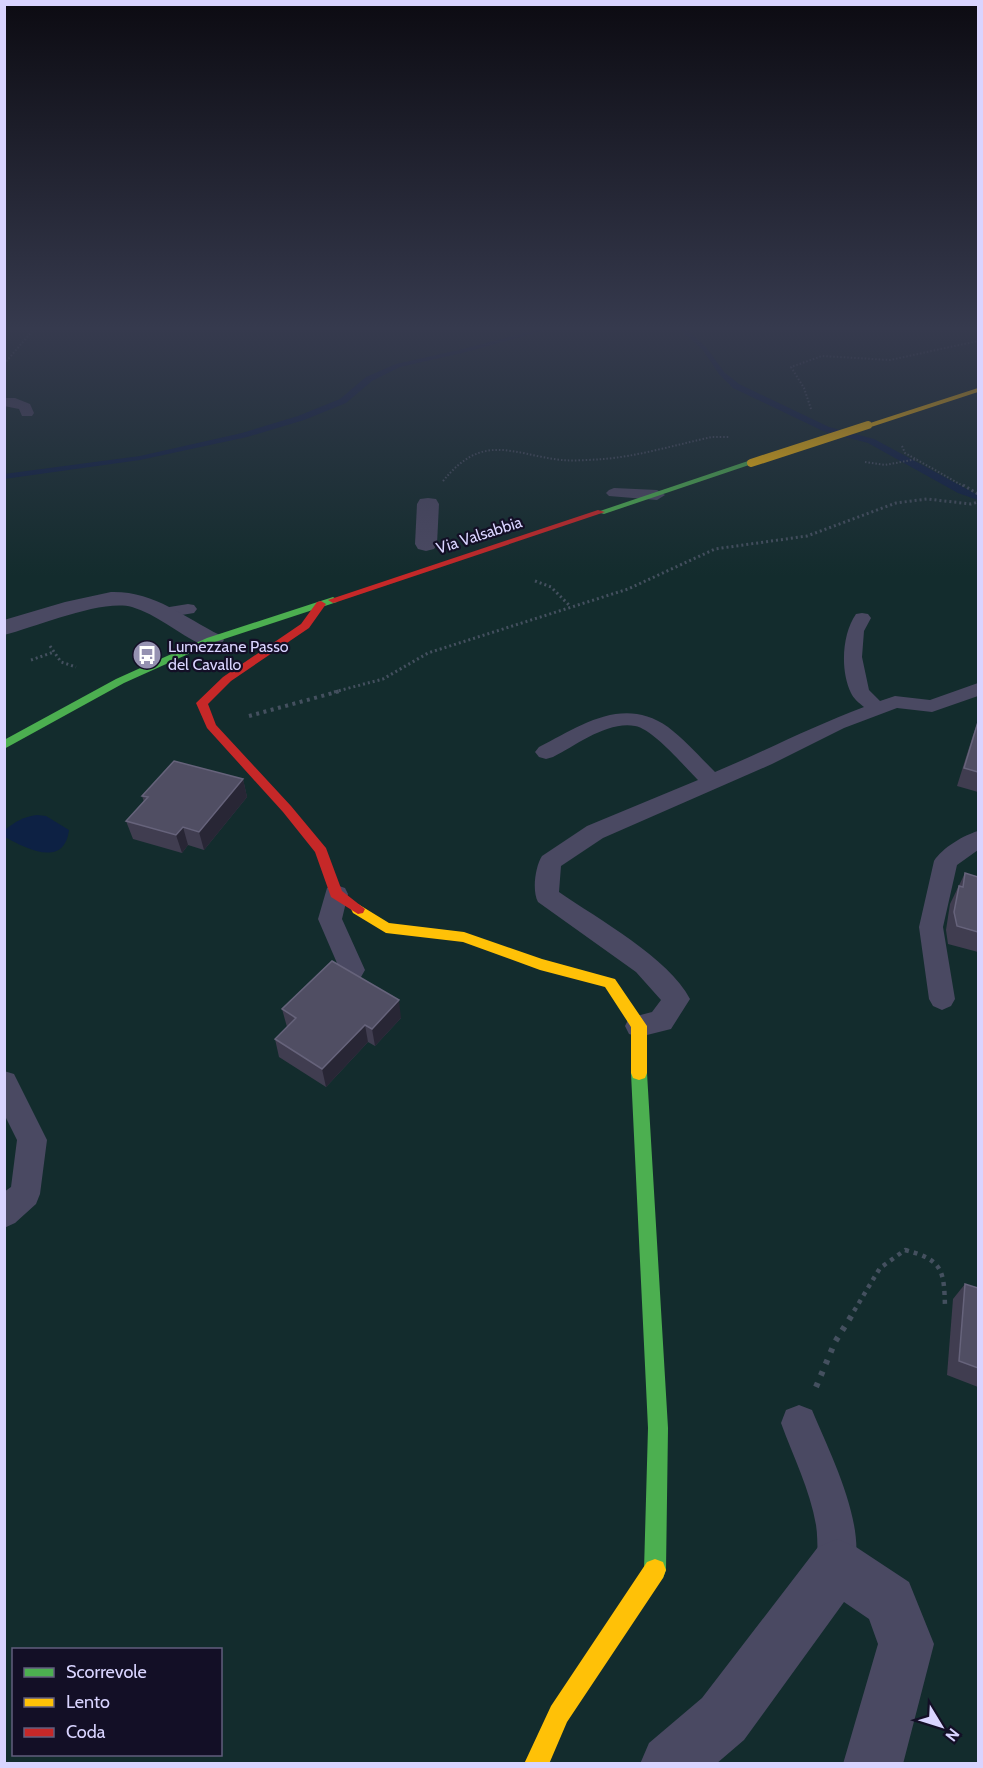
<svg xmlns="http://www.w3.org/2000/svg" width="983" height="1768" font-family="Cabin,sans-serif">
<style>
.green{fill:#132c2d;fill-rule:evenodd}
.water{fill:#0d2144}
.lines{fill:none;stroke-linecap:round;stroke-linejoin:round}
.stream{fill:#0d2144;fill-rule:evenodd}
.path-far4{stroke:#44505f;stroke-width:2;stroke-dasharray:1.5 2;stroke-linecap:butt}
.path-far3{stroke:#44505f;stroke-width:3;stroke-dasharray:2 3;stroke-linecap:butt}
.path-far2{stroke:#44505f;stroke-width:4;stroke-dasharray:3 4.5;stroke-linecap:butt}
.path-far1{stroke:#44505f;stroke-width:4.5;stroke-dasharray:4 5;stroke-linecap:butt}
.path{stroke:#44505f;stroke-width:6;stroke-dasharray:4.5 8;stroke-linecap:butt}
.lane{fill:#4a4962;fill-rule:evenodd}
.street{fill:#4a4962;fill-rule:evenodd}
.fast{fill:#4caf50;fill-rule:evenodd}
.slow{fill:#ffc107;fill-rule:evenodd}
.jam{fill:#c62828;fill-rule:evenodd}
.slow-bridge{stroke:#ffc107;stroke-width:8}
.wall{fill:#403d50}
.shaded-wall{fill:#282635}
.building{fill:#504e63;stroke:#66637b;stroke-width:1.5}
.labels{text-anchor:middle;dominant-baseline:central;stroke-width:4.5;stroke-linejoin:round;paint-order:stroke}
.far-street-label{font-size:16px;fill:#d9d4ff;stroke:#130f26}
.far-poi-label{font-size:16px;fill:#d9d4ff;stroke:#130f26;text-anchor:start}
</style>
<rect width="100%" height="100%" fill="#161421"/>
<path class="green" d="M5 329H978V1763H5ZM14 1650H220V1754H14Z"/>
<path class="water" d="M37 815 46 816 69 830C64 869 25 848 5 837V830C16 821 23 817 37 815Z"/>
<g class="lines">
<g class="stream">
<polygon points="539,329 549,329 466,352 400,367 372,381 346,403 304,420 247,437 140,460 4,479 4,474 140,456 242,433 298,416 340,399 366,377 396,364 463,349"/>
<polygon points="679,329 686,329 706,347 724,372 739,384 829,427 874,439 978,495 978,500 958,493 868,443 823,431 733,388 719,374 702,349"/>
</g>
<g class="path-far4">
<polyline points="4,364 34,329"/>
<polyline points="811,409 804,388 791,367 822,356 890,360 978,341"/>
<polyline points="902,446 905,453 965,487"/>
<polyline points="865,462 885,465 917,459"/>
<path d="M443 481C483 432 511 454 561 460 574 461 590 460 603 459 635 457 679 444 712 437H730"/>
</g>
<g class="path-far3">
<polyline points="963,485 978,494"/>
<polyline points="535,581 551,587 570,606"/>
<polyline points="50,646 61,662 76,667"/>
<polyline points="31,660 54,652"/>
<polyline points="334,692 383,679 428,653 628,589 715,549 807,536 896,503 927,499 971,504 978,502"/>
</g>
<polyline class="path-far2" points="249,716 340,691"/>
<path class="path-far1" d="M854 1311 880 1268 905 1250C943 1260 944 1270 945 1307"/>
<polyline class="path" points="816,1387 835,1342 855,1310"/>
<g class="lane">
<polygon points="4,398 15,398 30,404 34,413 32,416 22,416 19,409 4,406"/>
<polygon points="614,488 657,490 665,495 657,500 609,496 606,493 609,490"/>
<polygon points="188,604 194,605 197,609 194,613 163,618 157,617 154,613 157,609"/>
<path d="M862 613 868 614 871 618 864 631 862 657 869 690 880 701 895 696 930 700 978 683V696L932 712 897 708 844 728 772 764 603 838 561 866 559 892C598 919 669 958 690 999L671 1029 639 1037 629 1034 625 1026 629 1018 652 1012 661 1000 636 972 538 902C532 891 535 867 542 856L587 826 698 780C684 766 653 729 635 726 607 721 577 745 553 757L546 759 539 757 535 752 539 747C580 726 623 695 668 727 685 740 700 757 715 772 765 751 813 726 864 707 859 703 853 698 851 693 840 670 842 634 856 614Z"/>
<path d="M978 831V850L957 865 943 927 955 999 951 1006 942 1010 933 1006 929 999 919 927 934 861C942 848 964 835 978 831Z"/>
<polygon points="336,885 345,888 348,894 342,919 365,970 361,977 352,980 343,977 318,919 327,888"/>
<polygon points="4,1071 14,1074 47,1140 40,1194 36,1204 15,1223 4,1228 4,1192 11,1187 17,1140 4,1114"/>
<path d="M799 1405 812 1410C831 1456 871 1532 851 1580L837 1586 823 1580C815 1561 819 1544 816 1525 810 1490 793 1456 781 1423L786 1410Z"/>
</g>
<g class="street">
<polygon points="428,498 436,499 439,504 437,544 434,549 426,551 418,549 415,544 417,504 420,499"/>
<path d="M111 592C155 591 183 617 220 635L224 640 220 645 211 648 202 645C179 634 156 614 132 607 101 599 37 627 4 635V620L65 602Z"/>
<polygon points="837,1539 856,1547 909,1582 934,1644 903,1764 843,1764 878,1644 869,1619 844,1602 744,1740 716,1764 640,1764 649,1743 702,1698 818,1547"/>
</g>
<g class="fast">
<polygon points="748,461 755,463 604,514 597,512"/>
<polygon points="333,597 338,600 337,602 215,642 124,683 4,749 4,740 116,679 207,638"/>
<polygon points="639,1066 645,1068 647,1073 668,1428 666,1570 663,1578 655,1581 647,1578 644,1570 648,1428 631,1073 633,1068"/>
</g>
<g class="slow">
<polygon points="978,388 978,392 871,427 864,425"/>
<polygon points="358,904 389,923 464,932 542,959 615,979 647,1026 647,1073 645,1078 639,1080 633,1078 631,1073 631,1027 605,987 540,970 463,942 386,933 353,913 351,909 353,905"/>
<polygon points="655,1559 663,1562 666,1570 663,1578 567,1722 549,1764 524,1764 551,1706 647,1562"/>
</g>
<g class="jam">
<polygon points="598,510 605,512 337,602 333,603 328,600"/>
<polygon points="321,601 326,604 309,628 231,681 208,704 216,725 291,806 326,848 342,891 365,909 363,913 358,914 331,897 315,852 283,812 207,728 196,703 223,677 301,624 317,602"/>
</g>
<polyline class="slow-bridge" points="751,463 868,425"/>
</g>
<g class="wall">
<polygon points="978,721 978,792 957,786 973,735"/>
<polygon points="243,779 247,797 204,850 188,845 182,853 133,839 126,821 144,802 142,796"/>
<polygon points="965,873 978,877 978,952 948,944 946,930 950,904"/>
<polygon points="282,1009 401,1018 375,1046 368,1042 326,1087 279,1057 275,1039 287,1027"/>
<polygon points="965,1284 978,1288 978,1387 947,1375 953,1299"/>
</g>
<g class="shaded-wall">
<polygon points="243,779 247,797 204,850 199,832"/>
<polygon points="183,827 188,845 182,853 176,835"/>
<polygon points="399,1000 401,1018 375,1046 372,1029"/>
<polygon points="365,1025 368,1042 326,1087 322,1069"/>
</g>
<g class="building">
<polygon points="978,722 978,772 964,768"/>
<polygon points="174,761 243,779 199,832 183,827 176,835 126,821 148,797 142,796"/>
<polygon points="965,873 978,877 978,932 957,926 954,912 959,886 963,887"/>
<polygon points="332,961 399,1000 372,1029 365,1025 322,1069 275,1039 296,1018 282,1009"/>
<polygon points="965,1284 978,1288 978,1368 959,1361"/>
</g>
<linearGradient id="sky" x2="0" y2="1"><stop stop-color="#0c0b12"/><stop offset="0.57" stop-color="#363a4e"/><stop offset="1" stop-color="#363a4e" stop-opacity="0"/></linearGradient>
<rect width="983" height="576" fill="url(#sky)"/>
<defs>
<g id="bus-disc" transform="scale(1.5)"><circle r="9.5" fill="#9591b1" stroke="#130f26"/><path d="M-5-6H5V4H4V6H2V4H-2V6H-4V4H-5ZM-3.5-4V0h7V-4ZM-3.5 1.2v1.5H-2V1.2ZM2 1.2v1.5H3.5V1.2Z" fill="#fff"/></g>
</defs>
<g fill-rule="evenodd">
<use href="#bus-disc" x="147" y="655"/>
</g>
<g class="labels">
<g class="far-street-label">
<text transform="translate(479 535) rotate(-18)">Via Valsabbia</text>
</g>
<g class="far-poi-label">
<text x="168" y="646">Lumezzane Passo<tspan x="168" dy="18">del Cavallo</tspan></text>
</g>
</g>
<rect width="983" height="1768" fill="none" stroke="#d9d4ff" stroke-width="12"/>
<rect x="12" y="1648" width="210" height="108" fill="#130f26" stroke="#625e7d" stroke-width="1.5"/>
<rect x="24" y="1668" width="30" height="9" fill="#4caf50" stroke="#625e7d" stroke-width="1.5"/>
<text x="66" y="1678" font-size="18" fill="#d9d4ff">Scorrevole</text>
<rect x="24" y="1698" width="30" height="9" fill="#ffc107" stroke="#625e7d" stroke-width="1.5"/>
<text x="66" y="1708" font-size="18" fill="#d9d4ff">Lento</text>
<rect x="24" y="1728" width="30" height="9" fill="#c62828" stroke="#625e7d" stroke-width="1.5"/>
<text x="66" y="1738" font-size="18" fill="#d9d4ff">Coda</text>
<g transform="translate(941 1726) rotate(128)" stroke="#130f26" stroke-width="4.5" paint-order="stroke">
<path d="M0-4.5L10 22L0 15L-10 22Z" fill="#d9d4ff"/>
<text y="-9" font-size="16" font-weight="bold" text-anchor="middle" fill="#d9d4ff">N</text>
</g>
</svg>
